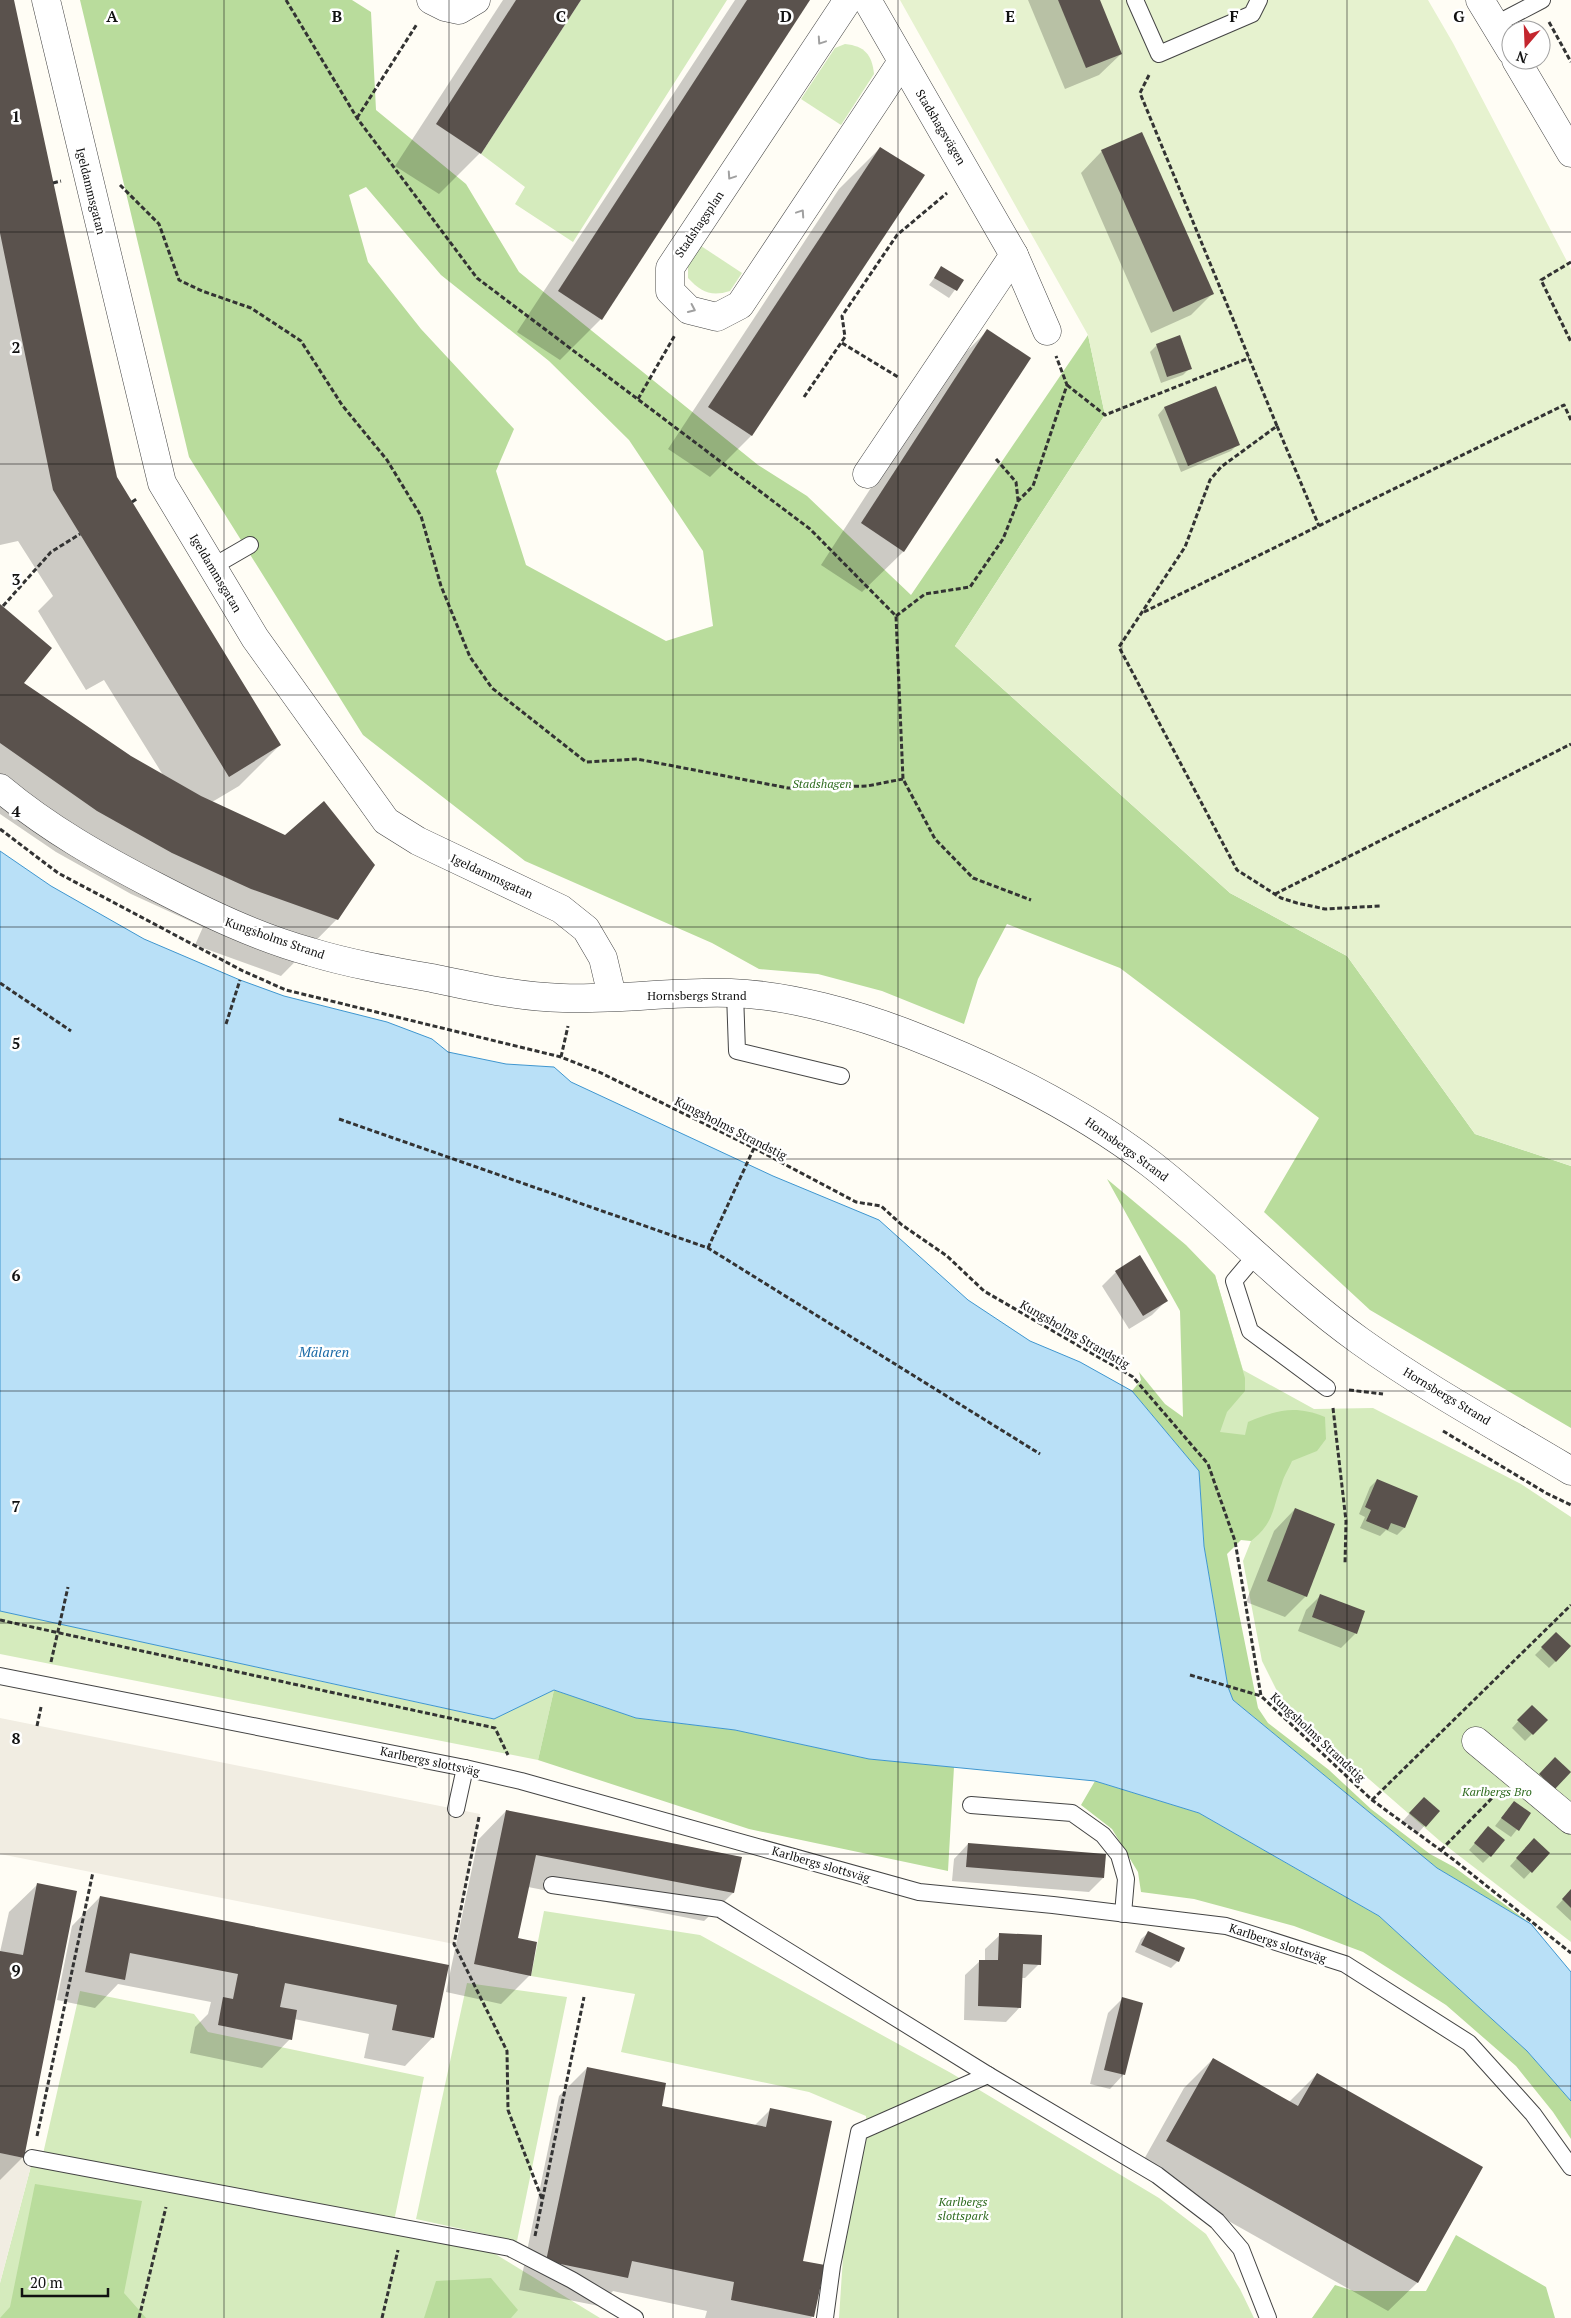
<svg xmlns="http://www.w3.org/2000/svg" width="1571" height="2318" font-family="'PT Serif',serif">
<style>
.green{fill:#d5ebbd}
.forest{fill:#b9dc9c;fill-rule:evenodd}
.pitch{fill:#e6f2cf}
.plaza{fill:#f1ede2}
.water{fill:#b9e0f7;stroke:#3f96cf}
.shadow{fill:#0003}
.building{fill:#5a524d}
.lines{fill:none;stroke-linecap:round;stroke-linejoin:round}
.lane-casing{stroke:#444;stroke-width:18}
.street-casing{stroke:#444;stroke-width:29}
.path{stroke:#333;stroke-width:3;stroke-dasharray:5 2.5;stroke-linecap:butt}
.lane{stroke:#fff;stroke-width:16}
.street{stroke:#fff;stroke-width:28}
.oneway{stroke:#a0a0a0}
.grid{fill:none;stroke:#111;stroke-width:1;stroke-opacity:0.55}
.labels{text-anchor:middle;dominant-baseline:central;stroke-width:5;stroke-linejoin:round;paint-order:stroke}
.street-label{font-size:12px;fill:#111;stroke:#fff}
.park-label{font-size:12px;font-style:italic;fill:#2f6b1f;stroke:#fff}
.water-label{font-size:14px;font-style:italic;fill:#1768a6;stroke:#fff}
.grid-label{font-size:16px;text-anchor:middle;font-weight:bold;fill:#111;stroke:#fff;stroke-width:5;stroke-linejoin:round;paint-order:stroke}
</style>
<rect width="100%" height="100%" fill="#fffdf5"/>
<g class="green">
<polygon points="581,0 727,0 573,242 515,204 525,187 481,154"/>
<path d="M845 44C865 46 872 55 874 74L841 125 801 99 835 48Z"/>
<path d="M698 244 742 273 730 291C711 297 701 292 688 278V259Z"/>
<polygon points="1215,1275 1243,1370 1314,1409 1373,1408 1521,1484 1571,1517 1571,1942 1440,1841 1284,1705 1262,1661 1243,1561 1251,1541 1205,1443"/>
<polygon points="0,1611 493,1719 554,1690 538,1760 0,1654"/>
<polygon points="544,1911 700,1935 951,2073 1159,2198 1206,2234 1240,2289 1254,2318 839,2318 844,2242 867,2136 866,2116 809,2092 621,2052 635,1994 531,1976"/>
<polygon points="467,1983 567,1997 517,2241 416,2219"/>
<polygon points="80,1991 194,2014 208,2032 424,2077 394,2221 43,2154"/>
<polygon points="31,2166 492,2252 600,2318 0,2318 0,2283"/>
</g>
<g class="forest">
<path d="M80 0H352L371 12 376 110 466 184 519 272 758 465 807 496 911 595 1088 335 1105 415 955 646 1230 893 1347 956 1475 1134 1571 1166V1428L1370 1310 1264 1212 1319 1118 1120 968 1007 924 978 979 964 1024 882 991 818 974 759 969 712 943 525 861 363 735 189 457ZM366 187 441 275 549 361 629 440 703 551 713 626 666 641 526 565 496 471 514 429 421 329 368 262 349 195Z"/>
<path d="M1107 1179 1186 1245 1215 1275 1245 1378V1391L1227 1412 1220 1432 1245 1435 1248 1422C1277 1410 1295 1405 1325 1417L1326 1439 1317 1451 1292 1461C1289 1468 1284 1476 1282 1483 1272 1509 1275 1522 1251 1541L1241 1540 1227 1554 1258 1708 1268 1723 1329 1770 1371 1809 1430 1854 1454 1867 1531 1924 1437 1868 1233 1700 1228 1687 1204 1546 1199 1471 1132 1391 1141 1380 1139 1372 1165 1404 1183 1417 1180 1311Z"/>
<polygon points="554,1690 636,1718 735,1730 869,1759 954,1767 948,1871 749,1829 538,1760"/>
<polygon points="1095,1781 1199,1813 1379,1916 1527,2051 1571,2101 1571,2139 1553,2112 1516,2066 1446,2005 1363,1952 1294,1926 1194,1899 1141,1892 1138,1872 1112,1829 1081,1805"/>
<polygon points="35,2184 142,2201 124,2293 146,2318 0,2318 10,2307"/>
<polygon points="1456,2235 1546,2287 1555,2318 1312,2318 1335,2285 1354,2291 1426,2291"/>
<polygon points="491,2278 518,2310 511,2318 424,2318 436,2281"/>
</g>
<polygon class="pitch" points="900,0 1428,0 1453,43 1571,269 1571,1166 1475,1134 1347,956 1230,893 955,646 1105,415 1088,335"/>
<g class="plaza">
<polygon points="0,1718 480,1814 454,1944 0,1854"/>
<polygon points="0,2153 24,2158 31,2166 0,2283"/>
</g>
<polygon class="water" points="0,851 51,886 144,939 240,980 284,996 387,1022 432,1039 448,1052 506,1064 554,1067 571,1082 773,1176 879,1220 968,1300 1030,1341 1080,1362 1132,1391 1199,1471 1204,1546 1228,1687 1233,1700 1437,1868 1531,1924 1571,1972 1571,2101 1527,2051 1379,1916 1199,1813 1095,1781 869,1759 735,1730 636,1718 554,1690 494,1719 0,1611"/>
<g class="shadow">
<polygon points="0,0 13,0 115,477 280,745 239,786 212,802 337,919 281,976 195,945 203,927 131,894 56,852 0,814 0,605 22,683 131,757 163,775 104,680 86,690 38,611 53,596 18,541 0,545"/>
<polygon points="503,0 580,0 480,153 439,194 395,166"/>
<polygon points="735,0 809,0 601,319 560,360 517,332"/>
<polygon points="1028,0 1099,0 1121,54 1099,75 1065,89"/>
<polygon points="880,148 923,176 751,436 710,477 668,449 839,189"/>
<polygon points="1102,151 1213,293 1191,315 1151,333 1081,173"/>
<polygon points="942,268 962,280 949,298 929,285"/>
<polygon points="987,331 904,551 862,592 821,565 946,372"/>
<polygon points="1157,345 1190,368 1183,375 1161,383 1150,352"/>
<polygon points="1215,388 1238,444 1231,451 1181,472 1158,415 1164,408"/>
<polygon points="1116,1272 1167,1300 1152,1315 1129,1329 1102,1286"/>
<polygon points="1377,1480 1417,1497 1404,1528 1397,1535 1386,1530 1380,1536 1360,1528 1365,1517 1359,1514 1370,1487"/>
<polygon points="1295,1509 1306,1596 1285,1617 1246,1602 1274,1531"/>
<polygon points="1321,1595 1356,1633 1341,1648 1298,1631 1306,1610"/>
<polygon points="1556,1634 1570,1647 1549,1668 1535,1655"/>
<polygon points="1532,1706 1546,1720 1525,1741 1512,1728"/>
<polygon points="1514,1802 1530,1813 1511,1837 1495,1826"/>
<polygon points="1417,1805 1438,1811 1418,1833 1403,1821"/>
<polygon points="506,1811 740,1857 733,1893 704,1921 528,1887 517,1939 530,1975 501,2004 446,1992 478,1840"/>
<polygon points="1482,1835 1490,1856 1483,1863 1469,1850"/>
<polygon points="968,1844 1103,1878 1089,1892 952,1881 954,1859"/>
<polygon points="1527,1847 1548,1853 1524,1879 1510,1866"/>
<polygon points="38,1884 23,2157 0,2180 0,1952 9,1912"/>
<polygon points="1571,1891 1571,1921 1556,1907"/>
<polygon points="100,1897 447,1966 433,2037 405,2066 364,2058 369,2034 294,2019 290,2039 262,2068 190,2053 195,2027 208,2014 211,2002 118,1984 95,2008 57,2000 72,1926"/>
<polygon points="1148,1933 1178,1961 1171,1968 1135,1952 1141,1939"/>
<polygon points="1000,1935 1039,1964 1025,1978 1021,1978 1020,2007 1006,2022 964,2020 965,1975 980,1961 985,1961 985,1949"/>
<polygon points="1122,1999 1124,2074 1110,2089 1090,2084 1108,2013"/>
<polygon points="1213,2059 1289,2102 1317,2074 1482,2168 1417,2283 1388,2311 1138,2170 1184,2088"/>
<polygon points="587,2068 660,2107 754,2126 771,2109 813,2316 811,2318 705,2318 707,2311 613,2291 599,2306 519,2290 559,2096"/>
</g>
<g class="building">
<polygon points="0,0 14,0 117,477 281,745 229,777 53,490 0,233"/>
<polygon points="516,0 581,0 481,154 436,124"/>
<polygon points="747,0 810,0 602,320 558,291"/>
<polygon points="1058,0 1100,0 1122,54 1086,68"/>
<polygon points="1142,132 1214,294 1173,312 1101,150"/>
<polygon points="880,147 925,175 752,436 708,407"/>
<polygon points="941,266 964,280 957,291 934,278"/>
<polygon points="987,329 1031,358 904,552 861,523"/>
<polygon points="1180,335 1192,369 1167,377 1156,344"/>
<polygon points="1216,386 1240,445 1188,466 1164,407"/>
<polygon points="0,604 52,648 24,683 131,756 201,796 285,835 324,801 375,865 338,920 251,889 172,853 97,811 0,743"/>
<polygon points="1140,1255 1168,1301 1143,1316 1115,1271"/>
<polygon points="1377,1479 1418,1496 1405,1528 1391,1523 1388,1530 1366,1521 1371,1510 1365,1507"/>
<polygon points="1295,1508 1335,1524 1307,1597 1267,1581"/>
<polygon points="1320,1594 1365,1611 1357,1634 1312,1617"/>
<polygon points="1556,1632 1571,1646 1556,1662 1541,1647"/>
<polygon points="1532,1705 1548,1720 1533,1735 1517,1720"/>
<polygon points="1555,1757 1571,1772 1555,1789 1539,1774"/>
<polygon points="1424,1797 1440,1811 1426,1827 1409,1813"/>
<polygon points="1514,1801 1531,1813 1519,1831 1501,1818"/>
<polygon points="506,1810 742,1857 734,1893 536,1855 518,1938 537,1942 531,1976 474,1964"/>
<polygon points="1488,1826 1505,1840 1491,1857 1474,1843"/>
<polygon points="1534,1838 1550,1853 1532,1873 1516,1858"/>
<polygon points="968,1843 1106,1854 1104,1878 966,1867"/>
<polygon points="37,1883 77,1891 24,2158 0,2153 0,1951 23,1955"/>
<polygon points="1571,1889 1571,1908 1562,1899"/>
<polygon points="100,1896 449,1965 434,2038 392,2030 397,2005 285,1983 280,2007 297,2010 292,2040 218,2025 223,1997 233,1999 238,1974 130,1953 125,1980 85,1972"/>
<polygon points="1148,1931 1185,1948 1179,1962 1141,1945"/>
<polygon points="999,1933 1042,1935 1041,1965 1023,1964 1021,2008 978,2006 979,1960 998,1960"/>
<polygon points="1122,1997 1143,2003 1125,2075 1104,2070"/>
<polygon points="1213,2058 1298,2106 1317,2073 1483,2167 1418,2283 1166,2141"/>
<polygon points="587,2067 666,2083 662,2106 766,2127 770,2108 832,2121 803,2261 825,2265 814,2317 731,2300 734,2282 632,2261 628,2278 546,2261"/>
</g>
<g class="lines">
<g class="lane-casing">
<g id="lane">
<polyline points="1135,0 1159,54 1252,14 1259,0"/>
<polyline points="1496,24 1542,0"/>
<polyline points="212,567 250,545"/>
<polyline points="735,993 737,1051 841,1076"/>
<polyline points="1256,1255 1234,1281 1250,1331 1327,1388"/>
<polyline points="0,1676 465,1768 521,1781 919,1892 1053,1905 1226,1926 1345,1964 1469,2043 1533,2114 1571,2167"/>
<polyline points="971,1805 1072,1813 1103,1835 1119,1855 1126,1879 1123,1914"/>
<polyline points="456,1809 465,1768"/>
<polyline points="552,1885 720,1909 988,2075 1157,2175 1217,2221 1241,2249 1268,2318"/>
<polyline points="32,2158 510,2248 572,2280 635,2318"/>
<polyline points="825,2318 832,2266 859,2132 988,2075"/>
</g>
</g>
<g class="street-casing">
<g id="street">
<polyline points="46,0 162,483 255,638 386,821 418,841 561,909 586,929 603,958 612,996"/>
<polyline points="431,0 445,7 459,10 476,0"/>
<polyline points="848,0 670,268 670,291 689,310 717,317 740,305 901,63"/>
<polyline points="1480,0 1511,51"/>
<polyline points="1516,60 1571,153"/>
<polyline points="1014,255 1047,331"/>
<polyline points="867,474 1014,255 867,0"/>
<path d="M0 788C49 829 101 858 157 887 207 913 257 937 311 952 350 964 392 971 432 978 475 987 519 997 563 998 619 1000 675 991 731 993 789 995 857 1014 911 1035 996 1068 1079 1109 1151 1164 1223 1220 1286 1288 1360 1341 1427 1389 1501 1429 1571 1471"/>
<polyline points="1476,1741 1571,1820"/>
</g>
</g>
<g class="path">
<polyline points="286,0 357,118 477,278 810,529 896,616 903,779 935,839 973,878 1031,900"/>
<polyline points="1549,22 1571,62"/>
<polyline points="1149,75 1140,93 1277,426 1221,467 1210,480 1185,547 1119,647 1237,870 1281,898 1297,903 1325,909 1380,906"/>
<polyline points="357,118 417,24"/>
<polyline points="53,183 61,181"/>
<polyline points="120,185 159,224 179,280 202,291 251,308 301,341 342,405 387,460 421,516 441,586 470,657 492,688 586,762 637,759 788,788 867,786 903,779"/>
<polyline points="1571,262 1541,280 1571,342"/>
<polyline points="842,343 898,377"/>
<polyline points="1067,385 1105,415 1249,358"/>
<polyline points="804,397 845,337 842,316 897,235 947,193"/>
<polyline points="638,399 675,335"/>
<polyline points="1277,426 1319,526"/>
<polyline points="996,459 1016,482 1018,500"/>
<polyline points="132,502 138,498"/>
<polyline points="3,606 51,552 80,534"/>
<polyline points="1144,612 1564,405 1571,420"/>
<polyline points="896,616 925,594 970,587 1003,539 1018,501 1033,486 1067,385 1056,356"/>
<polyline points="0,829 58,873 243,971 286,990 561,1057 599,1072 754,1148 856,1202 881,1206 902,1225 947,1256 984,1291 1133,1377 1208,1464 1235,1541 1261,1696 1372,1800 1454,1860 1571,1953"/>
<polyline points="1275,894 1571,744"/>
<polyline points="0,983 71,1031"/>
<polyline points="226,1024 240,980"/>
<polyline points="561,1057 568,1026"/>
<polyline points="339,1119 708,1248 1040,1454"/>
<polyline points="708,1248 754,1148"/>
<polyline points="1349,1390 1383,1394"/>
<polyline points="1333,1408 1346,1521 1345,1564"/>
<polyline points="1443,1431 1546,1493 1571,1505"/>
<polyline points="0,1620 495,1728 508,1755"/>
<polyline points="51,1662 68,1587"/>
<polyline points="1190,1675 1261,1696"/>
<polyline points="37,1726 41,1707"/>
<polyline points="1372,1800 1571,1605"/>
<polyline points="479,1817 454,1944 507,2051 508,2110 542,2199"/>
<polyline points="1441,1850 1496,1794"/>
<polyline points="37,2136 93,1872"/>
<polyline points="535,2236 584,1997"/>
<polyline points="139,2318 166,2207"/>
<polyline points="382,2318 398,2250"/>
</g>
<use href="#lane" class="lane"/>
<use href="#street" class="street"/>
</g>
<defs><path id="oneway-chevron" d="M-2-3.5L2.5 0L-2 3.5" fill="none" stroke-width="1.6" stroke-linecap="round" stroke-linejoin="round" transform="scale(1.25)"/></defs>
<g class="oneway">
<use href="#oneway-chevron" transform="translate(821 41) rotate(124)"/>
<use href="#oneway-chevron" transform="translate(731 176) rotate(124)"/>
<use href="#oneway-chevron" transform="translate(801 213) rotate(-56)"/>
<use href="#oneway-chevron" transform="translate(692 309) rotate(25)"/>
</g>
<path class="grid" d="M224 0V2318M449 0V2318M673 0V2318M898 0V2318M1122 0V2318M1347 0V2318M0 232H1571M0 464H1571M0 695H1571M0 927H1571M0 1159H1571M0 1391H1571M0 1623H1571M0 1854H1571M0 2086H1571"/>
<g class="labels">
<g class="street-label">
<text transform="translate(941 127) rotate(59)">Stadshagsvägen</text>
<text transform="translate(91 191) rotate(76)">Igeldammsgatan</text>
<text transform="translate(699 224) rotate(-56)">Stadshagsplan</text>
<text transform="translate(216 573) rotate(59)">Igeldammsgatan</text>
<text transform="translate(492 876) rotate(25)">Igeldammsgatan</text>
<text transform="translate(275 938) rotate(19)">Kungsholms Strand</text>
<text x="697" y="995">Hornsbergs Strand</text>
<text transform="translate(731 1128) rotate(27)">Kungsholms Strandstig</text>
<text transform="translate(1127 1149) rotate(36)">Hornsbergs Strand</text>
<text transform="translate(1075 1334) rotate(30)">Kungsholms Strandstig</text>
<text transform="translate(1447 1396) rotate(31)">Hornsbergs Strand</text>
<text transform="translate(1318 1737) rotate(43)">Kungsholms Strandstig</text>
<text transform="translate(430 1761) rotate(12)">Karlbergs slottsväg</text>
<text transform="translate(821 1864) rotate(16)">Karlbergs slottsväg</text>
<text transform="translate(1278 1943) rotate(18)">Karlbergs slottsväg</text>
</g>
<g class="park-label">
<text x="822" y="783">Stadshagen</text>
<text x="1497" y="1791">Karlbergs Bro</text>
<text x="963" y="2201">Karlbergs<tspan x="963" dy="14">slottspark</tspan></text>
</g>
<g class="water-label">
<text x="324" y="1351">Mälaren</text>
</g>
</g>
<g class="grid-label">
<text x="112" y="22">A</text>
<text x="337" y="22">B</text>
<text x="561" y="22">C</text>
<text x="786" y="22">D</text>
<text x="1010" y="22">E</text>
<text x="1234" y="22">F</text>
<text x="1459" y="22">G</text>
<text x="16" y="122">1</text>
<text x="16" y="353">2</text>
<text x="16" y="585">3</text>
<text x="16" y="817">4</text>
<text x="16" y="1049">5</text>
<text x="16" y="1281">6</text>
<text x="16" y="1512">7</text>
<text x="16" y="1744">8</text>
<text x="16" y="1976">9</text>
</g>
<g transform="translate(1526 45) rotate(199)"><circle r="24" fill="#ffffff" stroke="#a0a0a0"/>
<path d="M0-4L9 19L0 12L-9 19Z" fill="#c4262e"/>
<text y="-8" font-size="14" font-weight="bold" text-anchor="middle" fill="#111111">N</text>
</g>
<path d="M22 2288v8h86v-8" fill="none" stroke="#111111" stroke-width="2.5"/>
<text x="30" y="2288" font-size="15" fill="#111111" stroke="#ffffff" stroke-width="4" paint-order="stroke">20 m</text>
</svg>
